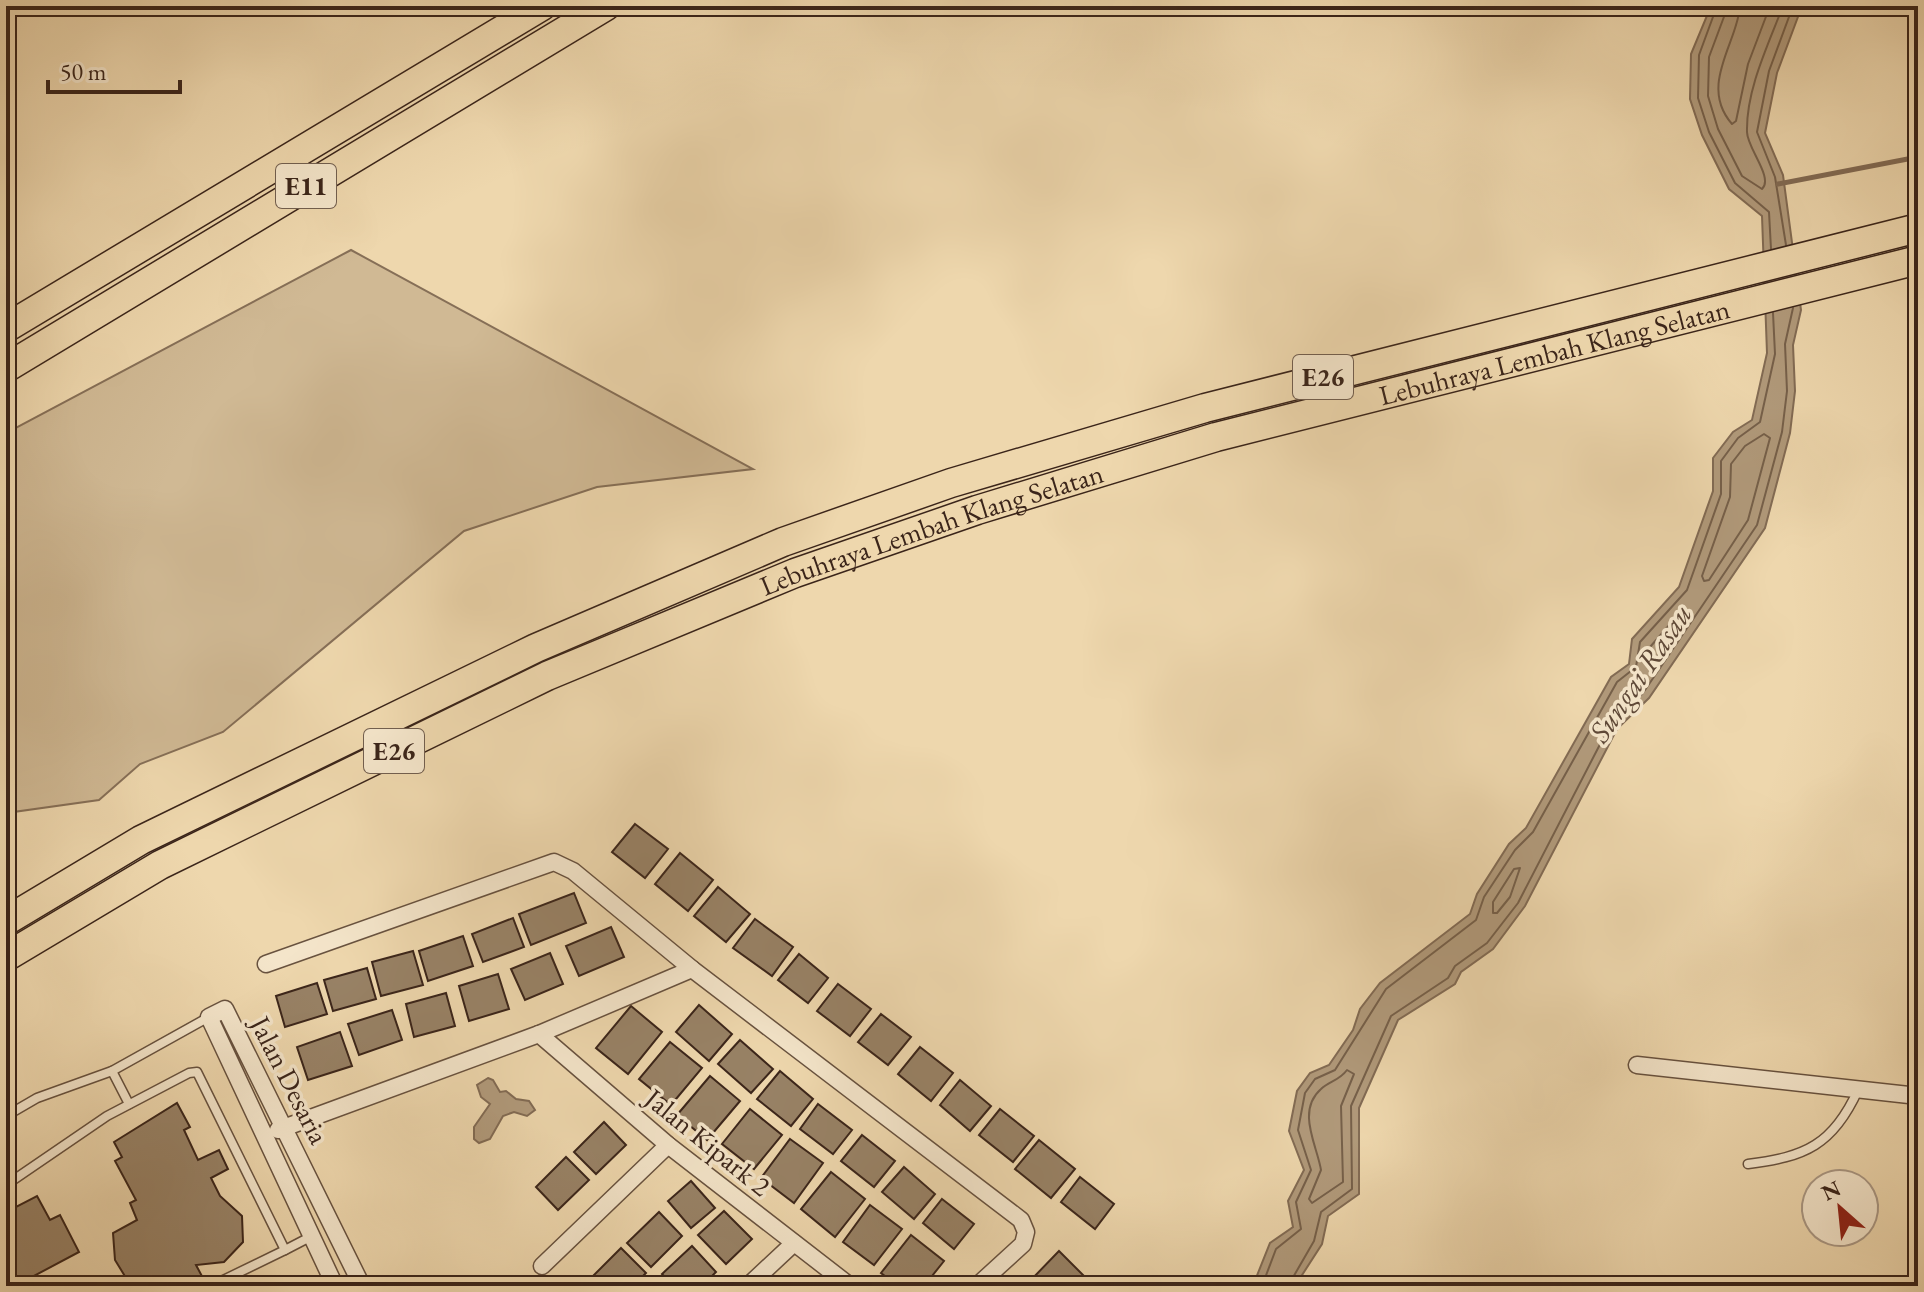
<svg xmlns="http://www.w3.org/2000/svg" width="1924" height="1292" font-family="'EB Garamond',serif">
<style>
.green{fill:#d0b994;stroke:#866f57;stroke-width:2}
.water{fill:#b19a7b;stroke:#826b54;stroke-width:2}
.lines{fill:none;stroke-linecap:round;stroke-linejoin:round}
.shore{stroke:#76604a;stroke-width:2}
.stream{stroke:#826b54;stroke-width:5}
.building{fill:#988266;stroke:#3b251a;stroke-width:2}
.service-casing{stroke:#68523f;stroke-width:11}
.minor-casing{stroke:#68523f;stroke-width:19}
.motorway-casing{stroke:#3b251a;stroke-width:31}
.service{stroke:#f4e5ca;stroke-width:8}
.minor{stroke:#f4e5ca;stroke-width:16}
.motorway{stroke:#eed7ad;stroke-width:28}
.labels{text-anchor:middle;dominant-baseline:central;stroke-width:7;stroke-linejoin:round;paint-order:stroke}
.shield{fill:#f4e5ca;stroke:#725f4f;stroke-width:2}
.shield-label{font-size:26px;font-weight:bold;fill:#3b251a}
.street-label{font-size:28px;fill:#3b251a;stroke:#f4e5ca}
.water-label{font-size:30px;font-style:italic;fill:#5e4837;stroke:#f4e5ca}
</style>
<rect width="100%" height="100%" fill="#eed7ad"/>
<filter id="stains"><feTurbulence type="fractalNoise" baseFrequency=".0025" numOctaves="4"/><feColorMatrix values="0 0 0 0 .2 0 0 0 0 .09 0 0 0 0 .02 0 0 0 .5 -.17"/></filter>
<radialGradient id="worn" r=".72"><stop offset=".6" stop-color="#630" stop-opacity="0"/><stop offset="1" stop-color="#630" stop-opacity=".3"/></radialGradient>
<polygon class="green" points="351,250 753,469 597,487 464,531 223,732 140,764 99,800 6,813 6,433"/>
<g class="water">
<polygon points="1711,6 1802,6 1777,73 1765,133 1783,175 1801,310 1793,345 1795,391 1790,433 1765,528 1649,698 1617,729 1525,906 1493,949 1461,972 1455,984 1398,1020 1359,1108 1359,1194 1328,1216 1322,1244 1295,1286 1250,1286 1254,1283 1270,1243 1293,1227 1288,1201 1304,1170 1289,1131 1297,1091 1310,1073 1329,1065 1353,1030 1360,1009 1380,983 1470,914 1477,894 1509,844 1526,828 1611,677 1629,664 1632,639 1679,587 1713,491 1713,458 1733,432 1752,420 1767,353 1762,216 1729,189 1702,135 1690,99 1691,54"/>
<polygon points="488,1078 493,1080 500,1092 506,1091 516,1099 529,1101 535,1110 527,1116 514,1112 503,1116 490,1139 479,1143 474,1139 474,1127 490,1104 481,1097 477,1085"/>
</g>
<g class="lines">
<g class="shore">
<polyline points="1717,6 1699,55 1698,98 1709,132 1735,183 1769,212 1771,249"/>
<path d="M1728 6 1709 57 1708 96 1718 129 1742 176 1762 189C1774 178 1747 148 1747 132 1746 90 1768 45 1783 6"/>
<path d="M1740 6C1738 42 1698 85 1732 124L1736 121 1748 64 1770 6"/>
<polyline points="1786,245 1775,177 1757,132 1769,71 1793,6"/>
<polygon points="1764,434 1770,438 1748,520 1709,580 1704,581 1702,576 1730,497 1731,464 1745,446"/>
<polygon points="1672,622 1677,622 1678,627 1655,659 1650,660 1650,647"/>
<polygon points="1520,868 1510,897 1497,913 1493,913 1493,902 1514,869"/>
<path d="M1347 1070 1354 1074 1341 1106 1343 1182 1312 1203 1309 1199 1321 1170C1317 1145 1296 1111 1321 1089 1329 1081 1339 1081 1347 1070Z"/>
<polyline points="1262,1286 1276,1249 1301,1229 1296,1202 1311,1170 1298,1130 1305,1093 1315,1079 1335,1070 1386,989 1476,920 1484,897 1515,850 1533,832 1617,682 1636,667 1640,642 1687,590 1721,494 1721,461 1738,438 1760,422 1775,354 1773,313"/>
<polyline points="1288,1286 1314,1241 1321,1212 1352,1189 1351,1106 1391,1016 1448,978 1455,966 1487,943 1518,903 1610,725 1643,693 1757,525 1782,432 1787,391 1785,344 1793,308"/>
</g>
<polyline class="stream" points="1778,184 1918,157"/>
</g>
<g class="building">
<polygon points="635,824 668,849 645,878 612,852"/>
<polygon points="680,853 713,880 688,911 655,884"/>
<polygon points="718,887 750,914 726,942 694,916"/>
<polygon points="574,893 586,923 531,945 519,914"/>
<polygon points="513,918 524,947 483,962 472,934"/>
<polygon points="755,919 793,947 772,976 733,948"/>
<polygon points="611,927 624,957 579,976 566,946"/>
<polygon points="463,936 473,966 428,981 419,951"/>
<polygon points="413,951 423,985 381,996 372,962"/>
<polygon points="550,953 563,984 525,1000 511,969"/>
<polygon points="799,954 828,978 808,1003 778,980"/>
<polygon points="367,968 376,999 333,1011 324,980"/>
<polygon points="498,974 509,1009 469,1021 459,986"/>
<polygon points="317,983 327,1014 285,1027 276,996"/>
<polygon points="838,984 871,1009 850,1036 817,1011"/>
<polygon points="446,993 455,1026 414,1037 406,1004"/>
<polygon points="699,1005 732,1034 709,1061 676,1032"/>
<polygon points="631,1006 662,1032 628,1074 596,1048"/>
<polygon points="392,1010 402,1040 359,1055 348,1024"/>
<polygon points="881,1014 911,1037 888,1065 858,1042"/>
<polygon points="340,1032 352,1066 308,1080 297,1047"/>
<polygon points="740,1040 773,1069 751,1093 718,1064"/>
<polygon points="670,1042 702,1068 671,1105 639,1079"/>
<polygon points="920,1047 953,1073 931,1101 898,1074"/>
<polygon points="780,1071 813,1099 791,1126 757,1099"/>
<polygon points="710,1076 740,1101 707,1140 677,1115"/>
<polygon points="960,1080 991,1106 970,1131 940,1105"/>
<polygon points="177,1103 190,1127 184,1130 198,1160 219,1150 228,1169 211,1178 220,1196 242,1216 243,1242 224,1262 196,1265 204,1280 193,1286 131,1286 115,1260 113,1233 137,1220 130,1203 136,1200 115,1161 122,1157 114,1142"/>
<polygon points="818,1104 852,1130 833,1154 800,1129"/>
<polygon points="750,1109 782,1135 754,1169 722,1144"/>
<polygon points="1000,1109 1034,1136 1013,1162 979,1135"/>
<polygon points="604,1122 626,1145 596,1174 574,1152"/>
<polygon points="862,1135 895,1161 874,1187 841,1161"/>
<polygon points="790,1139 823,1163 794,1203 761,1178"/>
<polygon points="1039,1140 1075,1169 1051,1198 1015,1169"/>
<polygon points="566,1157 589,1180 558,1210 536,1187"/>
<polygon points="904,1167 935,1194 914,1219 882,1192"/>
<polygon points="831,1172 865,1199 835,1237 801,1209"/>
<polygon points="1080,1177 1114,1204 1095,1229 1061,1202"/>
<polygon points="691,1181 715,1208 691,1228 668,1201"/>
<polygon points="37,1196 50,1220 60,1215 79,1252 15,1286 6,1286 6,1212"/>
<polygon points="942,1199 974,1224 954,1249 923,1223"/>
<polygon points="870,1205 902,1229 874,1265 843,1242"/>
<polygon points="724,1211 752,1239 726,1264 698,1235"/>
<polygon points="659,1212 682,1236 651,1267 627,1243"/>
<polygon points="911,1235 944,1261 924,1286 898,1286 881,1273"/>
<polygon points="692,1246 716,1272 702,1286 673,1286 662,1274"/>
<polygon points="621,1248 646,1273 633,1286 599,1286 591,1278"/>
<polygon points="1059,1251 1089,1281 1084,1286 1034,1286 1029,1282"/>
</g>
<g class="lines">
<g class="service-casing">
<g id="service">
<polyline points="129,1104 112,1071 209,1017"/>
<polyline points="6,1116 37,1098 112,1071"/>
<path d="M1748 1164C1805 1157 1833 1145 1858 1090"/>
<polyline points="6,1185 107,1116 189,1073 197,1072 285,1250 211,1286"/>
<polyline points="285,1250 312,1236"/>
</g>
</g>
<g class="minor-casing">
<g id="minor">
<polyline points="266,964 554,862 573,871 692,969 1021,1220 1026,1232 1023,1244 977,1286"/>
<polyline points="539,1034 668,1145 850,1286"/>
<polyline points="1637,1065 1918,1096"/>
<polyline points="278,1130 539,1034 692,969"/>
<polyline points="542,1266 668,1145"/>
<polyline points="335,1286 209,1017 225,1009 362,1286"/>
<polyline points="748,1286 794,1243"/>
</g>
</g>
<g class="motorway-casing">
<g id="motorway">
<polyline points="6,328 542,6"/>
<polyline points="6,368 606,6"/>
<polyline points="6,921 141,840 536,648 783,542 951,483 1205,408 1918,228"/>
<path id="s1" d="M6 957 160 865 547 676 795 573 977 510 1216 437 1918 260"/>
</g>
</g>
<use href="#service" class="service"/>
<use href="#minor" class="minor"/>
<use href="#motorway" class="motorway"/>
</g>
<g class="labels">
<g class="shield">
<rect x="276" y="164" width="60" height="44" rx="6"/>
<rect x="1293" y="355" width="60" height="44" rx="6"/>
<rect x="364" y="729" width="60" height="44" rx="6"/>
</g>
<g class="shield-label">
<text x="306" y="186">E11</text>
<text x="1323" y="377">E26</text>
<text x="394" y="751">E26</text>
</g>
<g class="street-label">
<text stroke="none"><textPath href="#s1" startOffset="1670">Lebuhraya Lembah Klang Selatan</textPath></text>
<text stroke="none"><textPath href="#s1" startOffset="1022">Lebuhraya Lembah Klang Selatan</textPath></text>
<text transform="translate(290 1080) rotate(63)">Jalan Desaria</text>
<text transform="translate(708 1142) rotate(39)">Jalan Kipark 2</text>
</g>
<g class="water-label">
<text transform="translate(1640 673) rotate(-56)">Sungai Rasau</text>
</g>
</g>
<rect width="1924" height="1292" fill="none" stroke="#eed7ad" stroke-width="32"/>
<rect x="8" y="8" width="1908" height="1276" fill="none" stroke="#3b251a" stroke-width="4"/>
<rect x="16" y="16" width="1892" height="1260" fill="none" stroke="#3b251a" stroke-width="2"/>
<g transform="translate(1840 1208) rotate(333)"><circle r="38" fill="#f4e5ca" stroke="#aa9884" stroke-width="2"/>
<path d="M0-6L14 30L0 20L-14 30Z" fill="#8f2418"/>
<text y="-12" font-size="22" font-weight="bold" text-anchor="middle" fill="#3b251a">N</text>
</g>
<path d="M48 80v12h132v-12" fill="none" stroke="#3b251a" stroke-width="4"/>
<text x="60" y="80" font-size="24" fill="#3b251a" stroke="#f4e5ca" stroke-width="6" paint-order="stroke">50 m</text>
<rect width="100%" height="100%" filter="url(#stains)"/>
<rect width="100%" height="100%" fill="url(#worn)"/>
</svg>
